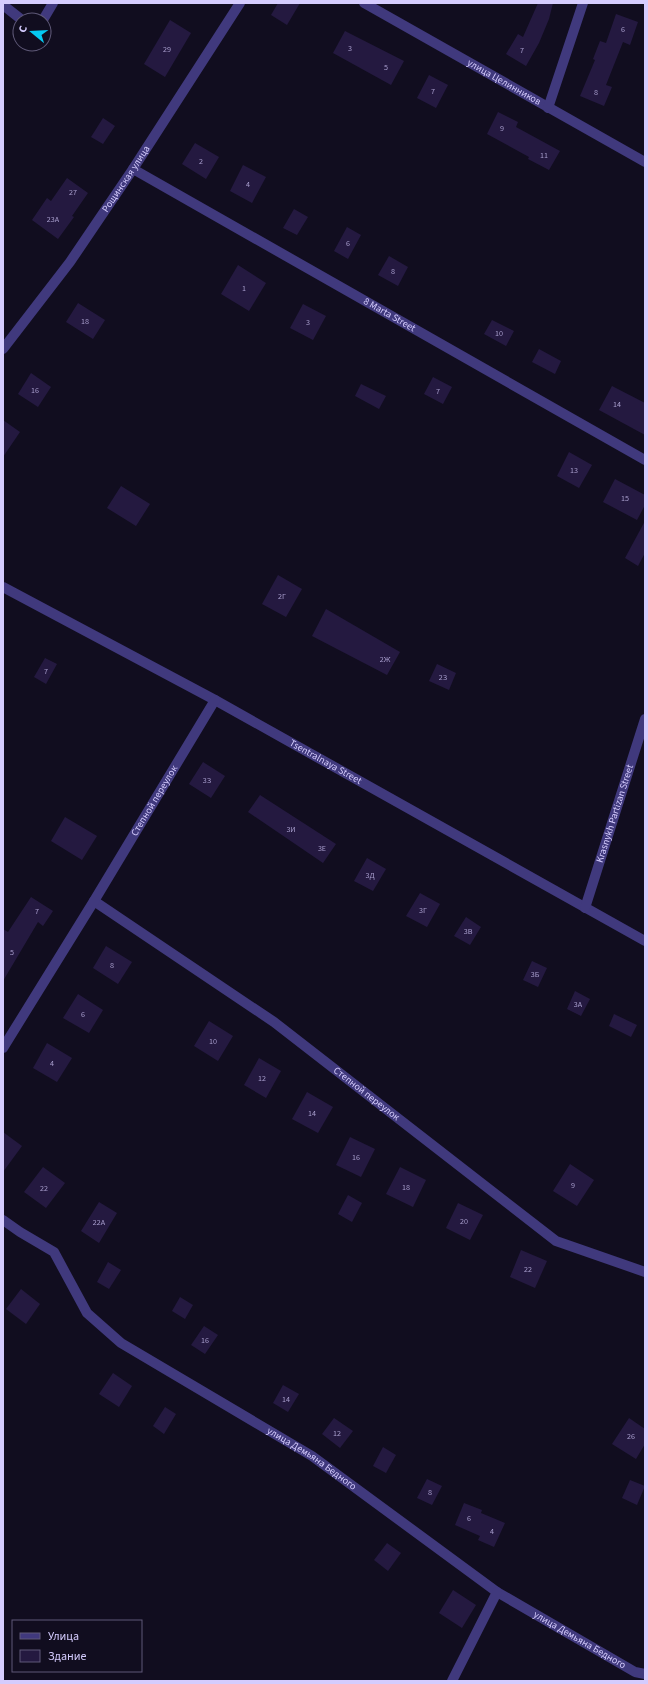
<svg xmlns="http://www.w3.org/2000/svg" width="648" height="1684" font-family="'Source Sans 3',sans-serif">
<style>
.building{fill:#241940}
.lines{fill:none;stroke-linecap:round;stroke-linejoin:round}
.minor{stroke:#40397d;stroke-width:10}
.labels{text-anchor:middle;dominant-baseline:central;stroke-width:3.5;stroke-linejoin:round;paint-order:stroke}
.number-label{font-size:8px;fill:#a99fce}
.street-label{font-size:10px;fill:#d5ccfe;stroke:#110d1f}
</style>
<rect width="100%" height="100%" fill="#110d1f"/>
<g class="building">
<polygon points="278,3 300,3 287,25 271,15"/>
<polygon points="538,3 553,3 549,19 539,43 526,66 506,54 518,34 523,37"/>
<polygon points="616,14 638,22 630,45 623,42 606,85 612,87 604,106 580,96 595,60 593,59 600,41 606,43"/>
<polygon points="170,20 191,33 165,77 144,64"/>
<polygon points="345,31 404,61 391,85 333,53"/>
<polygon points="429,75 448,85 436,108 417,98"/>
<polygon points="498,112 518,122 516,127 560,151 549,170 528,159 529,157 487,134"/>
<polygon points="103,118 115,126 103,144 91,137"/>
<polygon points="195,143 219,157 206,179 182,164"/>
<polygon points="243,165 266,177 252,203 230,191"/>
<polygon points="67,178 88,193 72,216 74,217 58,239 32,220 47,198 51,201"/>
<polygon points="294,209 308,217 297,235 283,228"/>
<polygon points="347,227 361,235 348,259 334,251"/>
<polygon points="389,256 408,267 398,286 378,275"/>
<polygon points="238,265 266,283 249,311 221,294"/>
<polygon points="78,303 105,320 93,339 66,322"/>
<polygon points="303,304 326,316 313,340 290,328"/>
<polygon points="492,320 514,331 506,346 484,334"/>
<polygon points="539,349 561,361 555,374 532,362"/>
<polygon points="31,373 51,387 38,407 18,394"/>
<polygon points="433,377 452,387 443,404 424,394"/>
<polygon points="361,384 386,396 379,409 355,396"/>
<polygon points="612,386 645,403 645,435 599,410"/>
<polygon points="3,420 20,432 3,457"/>
<polygon points="569,452 592,465 579,488 557,476"/>
<polygon points="615,479 645,495 645,505 637,520 603,502"/>
<polygon points="121,486 150,504 136,526 107,508"/>
<polygon points="645,521 645,553 638,566 625,558"/>
<polygon points="278,575 302,589 286,617 262,604"/>
<polygon points="326,609 400,652 387,675 312,636"/>
<polygon points="45,658 57,664 46,684 34,677"/>
<polygon points="437,664 456,673 449,690 429,681"/>
<polygon points="203,762 225,776 211,798 189,784"/>
<polygon points="260,795 336,844 323,863 248,812"/>
<polygon points="65,817 97,836 82,860 51,841"/>
<polygon points="367,858 386,869 373,891 354,881"/>
<polygon points="420,893 440,904 427,927 406,916"/>
<polygon points="31,897 53,911 43,926 38,922 3,981 3,929 8,932"/>
<polygon points="466,917 481,927 470,945 454,936"/>
<polygon points="106,946 132,962 118,984 93,968"/>
<polygon points="532,961 547,968 538,987 523,980"/>
<polygon points="575,991 590,999 581,1016 567,1009"/>
<polygon points="78,994 103,1010 89,1033 63,1018"/>
<polygon points="614,1014 637,1025 631,1037 609,1026"/>
<polygon points="209,1021 233,1036 218,1061 194,1046"/>
<polygon points="47,1043 72,1058 57,1082 33,1068"/>
<polygon points="259,1058 281,1071 266,1098 244,1085"/>
<polygon points="307,1092 333,1107 318,1133 292,1119"/>
<polygon points="3,1132 22,1146 3,1172"/>
<polygon points="350,1137 375,1149 361,1177 336,1165"/>
<polygon points="570,1164 594,1180 577,1206 553,1191"/>
<polygon points="43,1167 65,1183 46,1208 24,1192"/>
<polygon points="400,1167 426,1180 413,1207 386,1194"/>
<polygon points="348,1195 362,1203 352,1222 338,1214"/>
<polygon points="99,1202 117,1213 99,1243 81,1231"/>
<polygon points="458,1203 483,1215 470,1240 446,1228"/>
<polygon points="521,1250 547,1261 535,1288 510,1277"/>
<polygon points="108,1262 121,1270 109,1289 97,1282"/>
<polygon points="21,1289 40,1304 26,1324 6,1309"/>
<polygon points="180,1297 193,1305 185,1319 172,1311"/>
<polygon points="204,1326 218,1335 205,1354 191,1345"/>
<polygon points="113,1373 132,1386 119,1407 99,1394"/>
<polygon points="283,1385 299,1394 288,1412 273,1403"/>
<polygon points="165,1407 176,1414 164,1434 153,1426"/>
<polygon points="334,1418 353,1431 340,1448 322,1434"/>
<polygon points="629,1418 645,1429 645,1444 636,1459 612,1444"/>
<polygon points="383,1447 396,1455 386,1473 373,1466"/>
<polygon points="427,1479 442,1486 432,1505 417,1498"/>
<polygon points="630,1480 645,1486 637,1505 622,1498"/>
<polygon points="464,1503 482,1510 481,1513 505,1523 494,1547 478,1540 480,1536 455,1525"/>
<polygon points="387,1543 401,1553 388,1571 374,1560"/>
<polygon points="453,1590 476,1605 462,1628 439,1613"/>
</g>
<g class="lines">
<g class="minor">
<path id="s1" d="M364 3 645 162"/>
<polyline points="3,5 22,20"/>
<polyline points="43,20 53,3"/>
<polyline points="548,108 583,3"/>
<path id="s2" d="M133 169 645 460"/>
<path id="s3" d="M3 349 70 262 133 169 240 3"/>
<path id="s4" d="M3 587 215 700 645 941"/>
<path id="s5" d="M94 901 274 1022 556 1241 645 1272"/>
<path id="s6" d="M585 908 645 719"/>
<path id="s7" d="M3 1048 94 901 215 700"/>
<path id="s8" d="M3 1220 20 1232 54 1252 87 1313 121 1343 312 1456 497 1592 635 1672 645 1674"/>
<polyline points="452,1681 497,1592"/>
</g>
</g>
<g class="labels">
<g class="number-label">
<text x="623" y="29">6</text>
<text x="350" y="48">3</text>
<text x="167" y="49">29</text>
<text x="522" y="50">7</text>
<text x="386" y="67">5</text>
<text x="433" y="91">7</text>
<text x="596" y="92">8</text>
<text x="502" y="128">9</text>
<text x="544" y="155">11</text>
<text x="201" y="161">2</text>
<text x="248" y="184">4</text>
<text x="73" y="192">27</text>
<text x="53" y="219">23А</text>
<text x="348" y="243">6</text>
<text x="393" y="271">8</text>
<text x="244" y="288">1</text>
<text x="85" y="321">18</text>
<text x="308" y="322">3</text>
<text x="499" y="333">10</text>
<text x="35" y="390">16</text>
<text x="438" y="391">7</text>
<text x="617" y="404">14</text>
<text x="574" y="470">13</text>
<text x="625" y="498">15</text>
<text x="282" y="596">2Г</text>
<text x="385" y="659">2Ж</text>
<text x="46" y="671">7</text>
<text x="443" y="677">2З</text>
<text x="207" y="780">3З</text>
<text x="291" y="829">3И</text>
<text x="322" y="848">3Е</text>
<text x="370" y="875">3Д</text>
<text x="423" y="910">3Г</text>
<text x="37" y="911">7</text>
<text x="468" y="931">3В</text>
<text x="12" y="952">5</text>
<text x="112" y="965">8</text>
<text x="535" y="974">3Б</text>
<text x="578" y="1004">3А</text>
<text x="83" y="1014">6</text>
<text x="213" y="1041">10</text>
<text x="52" y="1063">4</text>
<text x="262" y="1078">12</text>
<text x="312" y="1113">14</text>
<text x="356" y="1157">16</text>
<text x="573" y="1185">9</text>
<text x="406" y="1187">18</text>
<text x="44" y="1188">22</text>
<text x="464" y="1221">20</text>
<text x="99" y="1222">22А</text>
<text x="528" y="1269">22</text>
<text x="205" y="1340">16</text>
<text x="286" y="1399">14</text>
<text x="337" y="1433">12</text>
<text x="631" y="1436">26</text>
<text x="430" y="1492">8</text>
<text x="469" y="1518">6</text>
<text x="492" y="1531">4</text>
</g>
<g class="street-label">
<text stroke="none"><textPath href="#s1" startOffset="161">улица Целинников</textPath></text>
<text stroke="none"><textPath href="#s3" startOffset="210">Рощинская улица</textPath></text>
<text stroke="none"><textPath href="#s2" startOffset="295">8 Marta Street</textPath></text>
<text stroke="none"><textPath href="#s4" startOffset="367">Tsentralnaya Street</textPath></text>
<text stroke="none"><textPath href="#s7" startOffset="290">Степной переулок</textPath></text>
<text stroke="none"><textPath href="#s6" startOffset="99">Krasnykh Partizan Street</textPath></text>
<text stroke="none"><textPath href="#s5" startOffset="334">Степной переулок</textPath></text>
<text stroke="none"><textPath href="#s8" startOffset="398">улица Демьяна Бедного</textPath></text>
<text stroke="none"><textPath href="#s8" startOffset="722">улица Демьяна Бедного</textPath></text>
</g>
</g>
<rect width="648" height="1684" fill="none" stroke="#d5ccfe" stroke-width="8"/>
<rect x="12" y="1620" width="130" height="52" fill="#110d1f" stroke="#5f5978"/>
<rect x="20" y="1633" width="20" height="6" fill="#40397d" stroke="#5f5978"/>
<text x="48" y="1640" font-size="12" fill="#d5ccfe">Улица</text>
<rect x="20" y="1650" width="20" height="12" fill="#241940" stroke="#5f5978"/>
<text x="48" y="1660" font-size="12" fill="#d5ccfe">Здание</text>
<g transform="translate(32 32) rotate(288)"><circle r="19" fill="#110d1f" stroke="#5f5978"/>
<path d="M0-3L7 15L0 10L-7 15Z" fill="#05c9f1"/>
<text y="-6" font-size="11" font-weight="bold" text-anchor="middle" fill="#d5ccfe">С</text>
</g>
</svg>
